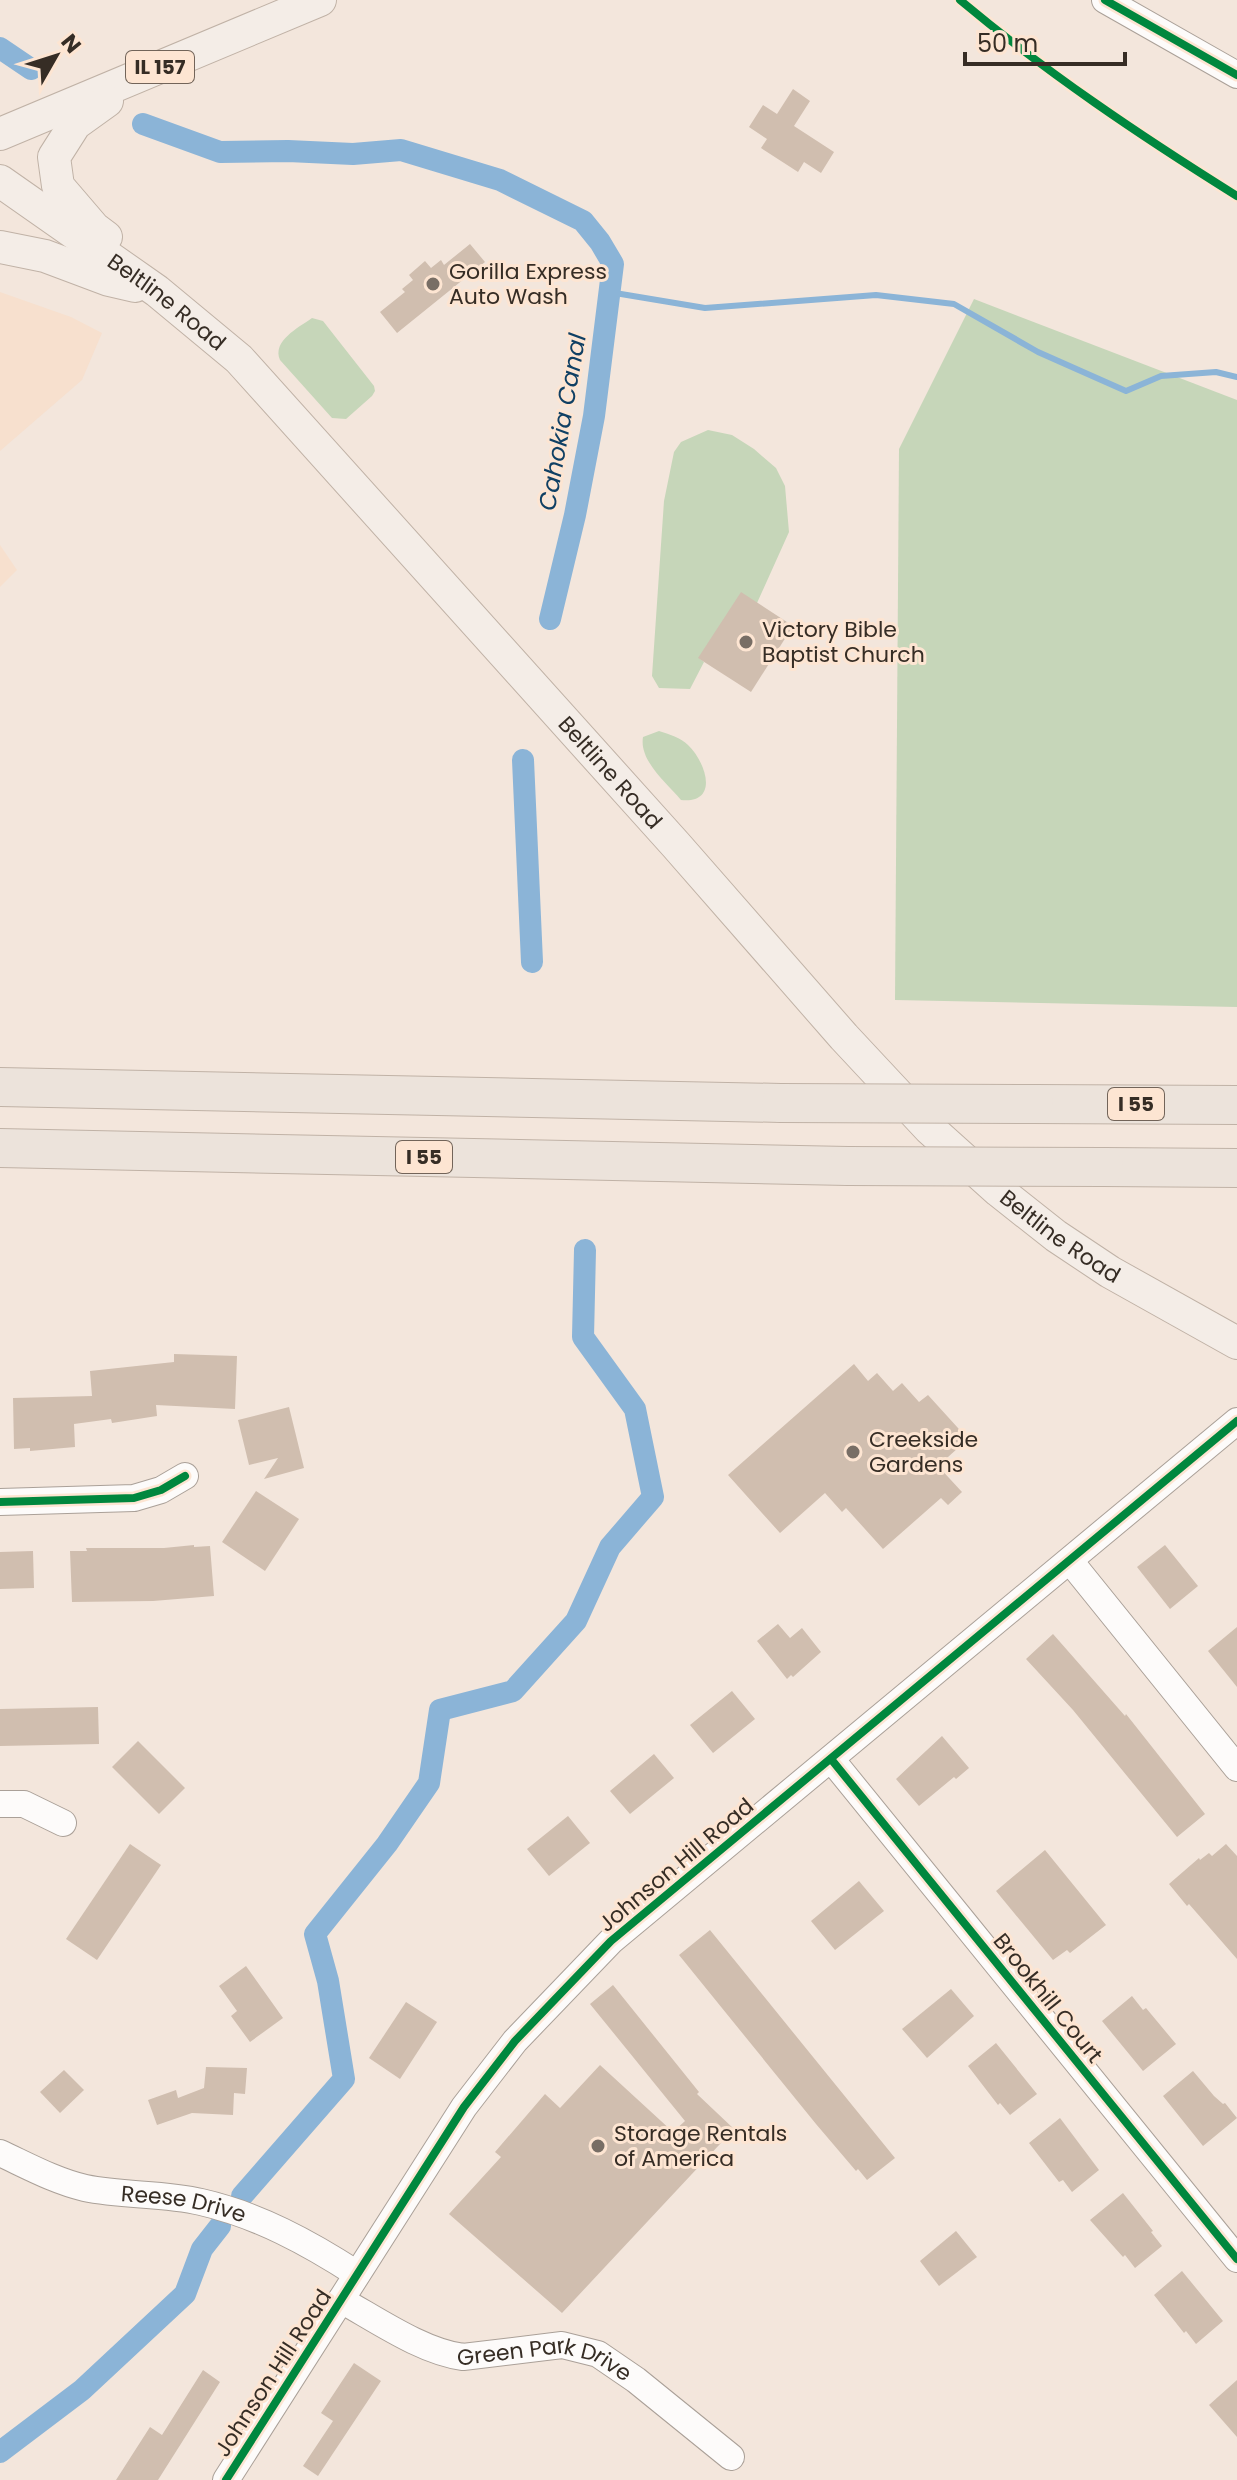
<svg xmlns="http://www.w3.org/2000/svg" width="1237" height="2480" font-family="Poppins,sans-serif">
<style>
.built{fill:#f7e0ce}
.green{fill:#c6d6b9}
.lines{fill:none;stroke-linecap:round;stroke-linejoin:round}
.stream{stroke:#8bb4d7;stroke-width:6}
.canal{stroke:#8bb4d7;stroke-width:22}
.building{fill:#d0beaf}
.minor-casing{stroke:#aaa098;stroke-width:28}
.major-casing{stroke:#c0b2a6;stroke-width:34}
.highway-casing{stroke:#c0b2a6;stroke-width:40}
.minor{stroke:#fdfbfa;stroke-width:26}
.major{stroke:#f4ede7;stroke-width:32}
.highway{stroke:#ece3db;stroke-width:38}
.highway-bridge-casing{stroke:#c0b2a6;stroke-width:40;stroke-linecap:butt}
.highway-bridge{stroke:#ece3db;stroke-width:38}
.cycleway-casing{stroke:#fde5d2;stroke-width:13}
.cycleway{stroke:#00873e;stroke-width:8}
.poi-dot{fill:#786e65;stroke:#fde5d2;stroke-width:3}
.labels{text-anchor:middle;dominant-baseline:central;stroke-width:6;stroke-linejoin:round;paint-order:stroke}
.shield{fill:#fde5d2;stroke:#726459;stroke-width:2}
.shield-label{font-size:20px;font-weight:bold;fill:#362d25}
.poi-label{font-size:22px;fill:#362d25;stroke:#fde5d2;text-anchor:start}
.street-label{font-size:22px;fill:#362d25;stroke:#fde5d2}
.water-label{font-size:24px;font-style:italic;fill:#104064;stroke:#fde5d2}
</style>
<rect width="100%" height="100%" fill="#f3e6dc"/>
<g class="built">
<polygon points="0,292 71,317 102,333 82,380 0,451"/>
<polygon points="0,545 17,570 0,587"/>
</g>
<g class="green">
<polygon points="974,299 1237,400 1237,1007 895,1000 899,449"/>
<path d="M312 318 323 321 374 386 375 391 372 396 346 419 332 418 280 360C272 341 298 328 312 318Z"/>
<polygon points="708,430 732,435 754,449 776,468 785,486 789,532 757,603 699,658 704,662 690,689 659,688 652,676 664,501 674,452 681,442"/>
<path d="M659 731C669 734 681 738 688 745 706 762 720 804 681 800 667 783 639 761 643 737Z"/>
</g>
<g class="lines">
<polyline class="stream" points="615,293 705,308 876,295 954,304 1038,352 1126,391 1161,376 1216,372 1237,377"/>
<g class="canal">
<polyline points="0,48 31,69"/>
<polyline points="143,124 220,152 288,151 353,154 401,150 500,180 583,221 600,242 613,264 594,416 575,515 550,619"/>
<polyline points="523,760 532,962"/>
<polyline points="242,2196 344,2079 328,1981 315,1934 387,1844 429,1783 440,1710 513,1691 576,1621 610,1547 653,1497 635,1409 583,1337 585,1250"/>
<polyline points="0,2452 82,2390 185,2294 202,2249 220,2226"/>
</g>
</g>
<g class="building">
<polygon points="793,89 810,101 794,126 834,152 821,173 804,162 798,172 761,148 767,139 749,127 763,105 777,114"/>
<polygon points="470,244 485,262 397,333 380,312 405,292 402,289 413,280 409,275 425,261 431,268 441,260 444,265"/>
<polygon points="741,592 793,626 751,692 698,658"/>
<polygon points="174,1354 237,1356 235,1409 156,1405 157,1416 112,1423 111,1419 74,1424 75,1447 30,1451 30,1448 14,1449 13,1398 92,1396 90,1371 174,1362"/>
<polygon points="854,1364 868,1381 877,1373 893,1391 902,1383 919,1402 928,1395 968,1439 938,1466 962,1492 948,1505 941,1498 883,1549 846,1508 842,1512 825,1493 780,1533 728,1475"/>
<polygon points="289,1407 304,1468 264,1479 278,1458 249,1465 238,1420"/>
<polygon points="256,1491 299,1519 265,1571 222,1542"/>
<polygon points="194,1545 194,1547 210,1546 214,1596 153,1601 72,1602 70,1551 87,1551 86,1548 164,1548"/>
<polygon points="1165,1545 1198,1586 1170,1609 1137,1567"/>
<polygon points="33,1551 34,1588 0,1589 0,1552"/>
<polygon points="778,1624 790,1638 802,1628 821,1652 793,1677 791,1675 787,1679 757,1641"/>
<polygon points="1237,1627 1237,1687 1208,1651"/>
<polygon points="1053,1634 1125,1716 1126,1714 1205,1814 1177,1837 1073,1710 1026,1659"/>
<polygon points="732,1691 755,1719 713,1753 690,1725"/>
<polygon points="98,1707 99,1744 0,1746 0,1709"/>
<polygon points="942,1736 969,1768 956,1779 954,1777 919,1806 896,1779"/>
<polygon points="138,1741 185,1788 159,1814 112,1767"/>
<polygon points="654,1754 674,1778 630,1814 610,1791"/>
<polygon points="568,1816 590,1843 549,1876 527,1849"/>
<polygon points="130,1844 161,1865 97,1960 66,1939"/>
<polygon points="1226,1844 1237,1856 1237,1959 1189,1904 1187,1906 1169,1884 1199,1858 1200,1860 1209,1853 1212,1856"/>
<polygon points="1045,1850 1106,1925 1070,1953 1067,1950 1053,1960 996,1891"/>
<polygon points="859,1881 884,1911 835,1950 811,1921"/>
<polygon points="710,1930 895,2158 867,2180 858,2169 856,2171 816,2124 679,1955"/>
<polygon points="246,1966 283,2018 250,2042 231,2016 237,2011 219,1986"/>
<polygon points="613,1985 699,2092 697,2094 734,2129 562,2313 449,2214 501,2157 495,2152 545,2094 560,2108 600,2065 673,2132 685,2121 590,2004"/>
<polygon points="951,1989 974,2016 927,2058 902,2029"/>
<polygon points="1132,1996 1143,2010 1146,2008 1176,2044 1143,2071 1102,2021"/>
<polygon points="406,2002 437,2022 400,2079 369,2058"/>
<polygon points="996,2043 1037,2094 1010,2115 1000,2103 998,2105 968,2066"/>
<polygon points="206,2067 247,2068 245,2094 234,2093 233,2115 192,2113 157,2125 148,2100 176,2090 178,2098 204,2088"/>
<polygon points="64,2070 84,2090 60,2113 40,2092"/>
<polygon points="1193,2071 1214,2096 1223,2104 1225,2103 1237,2118 1203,2146 1163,2096"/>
<polygon points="1060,2118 1099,2170 1072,2192 1063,2180 1059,2182 1029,2143"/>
<polygon points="1123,2193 1153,2231 1151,2232 1162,2246 1135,2268 1125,2255 1123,2257 1090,2220"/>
<polygon points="956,2231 977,2257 939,2286 920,2261"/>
<polygon points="1182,2271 1223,2321 1196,2344 1186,2331 1184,2333 1154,2295"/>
<polygon points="354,2363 381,2381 318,2476 303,2466 333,2421 321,2413"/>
<polygon points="203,2370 220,2382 158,2480 116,2480 150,2427 162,2435"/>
<polygon points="1237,2380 1237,2437 1209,2405"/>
</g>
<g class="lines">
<g class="minor-casing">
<g id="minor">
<polyline points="1105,0 1237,75"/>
<polyline points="0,1502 134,1498 161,1490 185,1476"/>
<polyline points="1070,1561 1237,1768"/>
<polyline points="831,1759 1237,2259"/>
<polyline points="0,1804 24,1804 63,1823"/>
<path id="s1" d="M0 2153C28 2166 55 2181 85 2188 123 2196 164 2193 201 2202 258 2215 309 2243 357 2274"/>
<path id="s2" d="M341 2300C377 2320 423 2352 463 2357L562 2345 598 2354 636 2380 731 2457"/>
<polyline points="226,2480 464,2107 515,2041 611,1941 1237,1421"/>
</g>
</g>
<g class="major-casing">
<g id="major">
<polyline points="0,134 320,0"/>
<path id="s3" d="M0 181 157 291 239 359 676 845 844 1037 929 1128 999 1191 1056 1236 1110 1272 1237 1343"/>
<polyline points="106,237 94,228 58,186 54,157 75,124 107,101"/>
<polyline points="0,247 45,256 109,280 135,286"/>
</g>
</g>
<g class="highway-casing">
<g id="highway">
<polyline points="0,1087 781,1103"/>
<polyline points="1034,1104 1237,1105"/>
<polyline points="0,1148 848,1166"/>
<polyline points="1104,1167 1237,1168"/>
</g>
</g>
<use href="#minor" class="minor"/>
<use href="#major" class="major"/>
<use href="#highway" class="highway"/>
<g class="highway-bridge-casing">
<g id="highway-bridge">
<polyline points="781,1103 1034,1104"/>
<polyline points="848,1166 1104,1167"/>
</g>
</g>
<use href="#highway-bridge" class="highway-bridge"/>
<g class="cycleway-casing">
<g id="cycleway">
<path d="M960 0C1047 73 1141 136 1237 196"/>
<polyline points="1105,0 1237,75"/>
<polyline points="0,1502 134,1498 161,1490 185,1476"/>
<polyline points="831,1759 1237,2259"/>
<polyline points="226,2480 464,2107 515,2041 611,1941 1237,1421"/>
</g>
</g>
<use href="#cycleway" class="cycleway"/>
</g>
<g class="poi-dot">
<circle cx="433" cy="284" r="8"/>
<circle cx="746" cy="642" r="8"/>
<circle cx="853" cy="1452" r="8"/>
<circle cx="598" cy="2146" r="8"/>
</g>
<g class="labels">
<g class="shield">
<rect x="126" y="51" width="68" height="32" rx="6"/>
<rect x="1108" y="1088" width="56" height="32" rx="6"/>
<rect x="396" y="1141" width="56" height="32" rx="6"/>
</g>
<g class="shield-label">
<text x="160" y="67">IL 157</text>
<text x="1136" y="1104">I 55</text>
<text x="424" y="1157">I 55</text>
</g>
<g class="poi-label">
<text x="449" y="271">Gorilla Express<tspan x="449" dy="25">Auto Wash</tspan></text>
<text x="762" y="629">Victory Bible<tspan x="762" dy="25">Baptist Church</tspan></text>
<text x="869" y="1439">Creekside<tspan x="869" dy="25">Gardens</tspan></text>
<text x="614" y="2133">Storage Rentals<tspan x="614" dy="25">of America</tspan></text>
</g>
<g class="street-label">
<text stroke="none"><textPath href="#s3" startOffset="206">Beltline Road</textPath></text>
<text stroke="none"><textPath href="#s3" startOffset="854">Beltline Road</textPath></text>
<text stroke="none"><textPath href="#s3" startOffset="1502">Beltline Road</textPath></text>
<text transform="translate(676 1865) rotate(-40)">Johnson Hill Road</text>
<text transform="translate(1048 1998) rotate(51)">Brookhill Court</text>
<text stroke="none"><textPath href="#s1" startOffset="192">Reese Drive</textPath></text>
<text stroke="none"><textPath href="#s2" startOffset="220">Green Park Drive</textPath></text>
<text transform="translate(273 2373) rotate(-57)">Johnson Hill Road</text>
</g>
<g class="water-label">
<text transform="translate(562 422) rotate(-80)">Cahokia Canal</text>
</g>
</g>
<g transform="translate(56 56) rotate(51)" stroke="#fde5d2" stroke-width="6" paint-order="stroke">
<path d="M0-6L14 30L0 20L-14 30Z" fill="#362d25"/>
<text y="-12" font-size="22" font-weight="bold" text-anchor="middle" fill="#362d25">N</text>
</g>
<path d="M965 52v12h160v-12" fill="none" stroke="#362d25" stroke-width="4"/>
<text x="977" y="52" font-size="24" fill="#362d25" stroke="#fde5d2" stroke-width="6" paint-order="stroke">50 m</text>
</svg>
